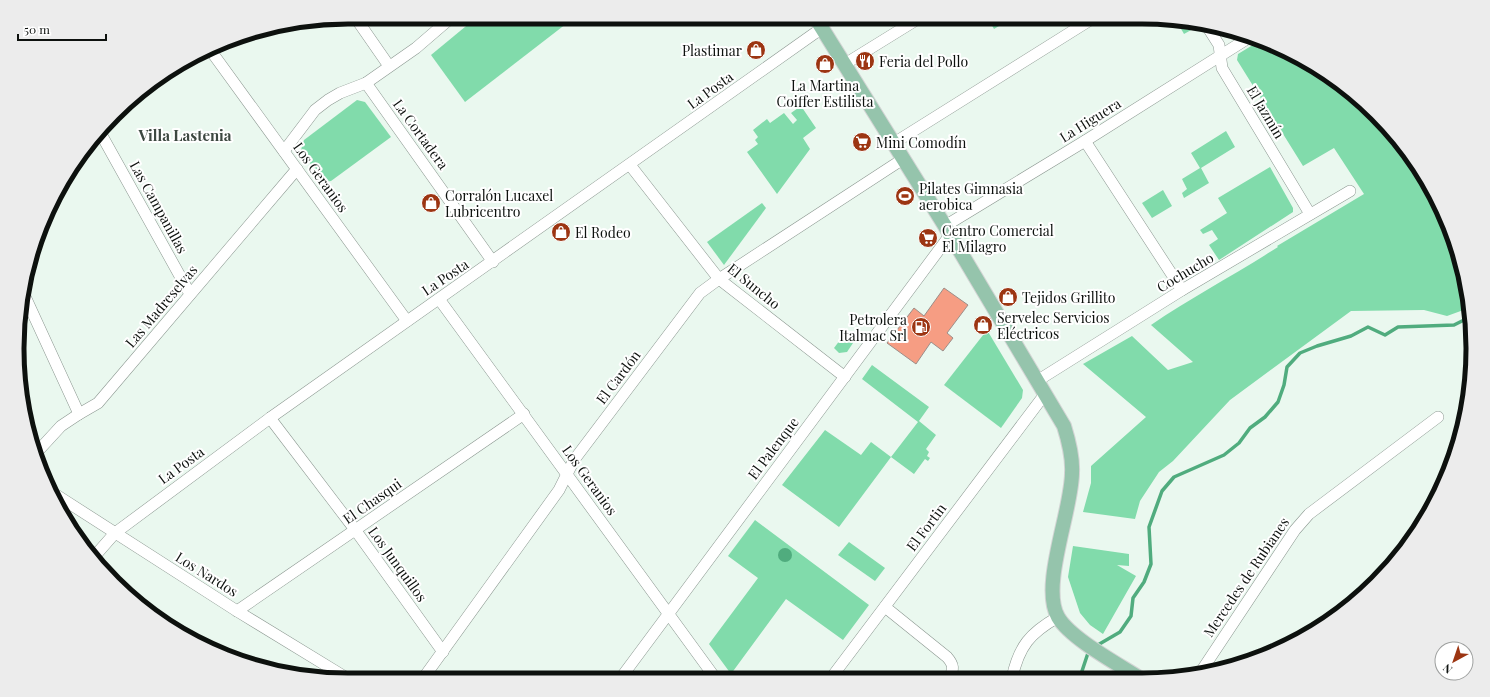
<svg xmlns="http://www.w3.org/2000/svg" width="1490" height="697" font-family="'Playfair Display',serif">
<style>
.green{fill:#81dbab}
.water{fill:#50ac7e}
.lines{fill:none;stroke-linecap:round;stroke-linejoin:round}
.stream{stroke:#50ac7e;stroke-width:3.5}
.building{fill:#f69d83;stroke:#9c8e89}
.minor-casing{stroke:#8b9790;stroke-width:12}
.major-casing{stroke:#d3d4d4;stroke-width:16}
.minor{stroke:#fff;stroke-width:11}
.major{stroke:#95c4ac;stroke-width:14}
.labels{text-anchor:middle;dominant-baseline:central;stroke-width:4;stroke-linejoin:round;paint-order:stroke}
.poi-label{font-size:14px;fill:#0d110e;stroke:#fff;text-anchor:start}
.street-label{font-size:14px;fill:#0d110e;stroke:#fff}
.neighbourhood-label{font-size:15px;font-weight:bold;fill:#3d4841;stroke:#fff}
.rim{fill:none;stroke:#0d110e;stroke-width:5}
</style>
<rect width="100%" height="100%" fill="#eaf8ef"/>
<g class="green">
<polygon points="477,17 575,17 465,102 431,55"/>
<polygon points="987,17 1008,17 1009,20 994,29"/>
<polygon points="1176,20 1198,23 1200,25 1184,34"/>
<path d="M1261 40 1269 42 1326 73 1367 107 1376 114 1417 165 1448 222 1467 284 1469 308 1447 316 1424 310 1351 311 1230 400 1173 461 1159 472 1140 501 1135 519 1083 512 1091 483V466L1146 417 1083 364 1132 336 1168 370 1193 362 1151 325C1192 297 1236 274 1278 247L1277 246 1364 194 1334 148 1303 166 1237 60 1238 54Z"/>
<polygon points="357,100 365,102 391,137 331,181 323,182 301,150 304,140"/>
<polygon points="801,106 816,128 803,138 810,149 777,194 747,152 758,144 755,140 758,137 753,130 767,119 770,123 784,113 793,124 797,120 791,113"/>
<polygon points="1226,131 1235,147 1201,168 1209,183 1184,198 1182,193 1187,189 1182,179 1200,168 1191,153"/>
<polygon points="1270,167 1293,208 1293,212 1219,260 1209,245 1218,239 1212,230 1203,234 1200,230 1227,213 1218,198"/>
<polygon points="1163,190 1172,206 1152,218 1142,203"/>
<polygon points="762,203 766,208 724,265 707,242"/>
<polygon points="987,330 1023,390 1022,398 1001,428 944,385"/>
<polygon points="843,336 853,343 847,352 839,353 834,348"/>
<polygon points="872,365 929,407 919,421 936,435 926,449 929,452 927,456 930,458 928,461 925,459 914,474 891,457 839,527 782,485 825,430 861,455 871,442 891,457 918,422 862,379"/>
<polygon points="755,520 869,605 843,640 786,599 731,674 709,644 758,578 728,556"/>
<polygon points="849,542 885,568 875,581 838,555"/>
<polygon points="1073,546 1129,554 1129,566 1117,565 1136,576 1103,634 1090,625 1080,613 1068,577"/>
</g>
<circle class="water" cx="785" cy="555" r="7"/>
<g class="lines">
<g class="stream">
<polyline points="1096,646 1120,632 1131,616 1133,598 1144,582 1151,564 1149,527 1162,491 1174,477 1224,455 1239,443 1250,428 1265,417 1278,402 1284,385 1287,367 1300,353 1317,346 1351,336 1368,327 1385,335 1398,327 1454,325 1470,317"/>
<polyline points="1080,677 1089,650"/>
</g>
</g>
<polygon class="building" points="944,288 968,305 947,333 953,338 943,351 931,342 916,364 887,343 914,308 924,316"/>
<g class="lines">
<g class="minor-casing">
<g id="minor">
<polyline points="355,17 389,66"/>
<polyline points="1205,23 1219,45 1222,68 1310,214"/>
<polyline points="211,51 407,321"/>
<polyline points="845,64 921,17"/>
<polyline points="366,83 493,262"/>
<polyline points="101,134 190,294"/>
<polyline points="1085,141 1182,290"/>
<polyline points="894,143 1095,17"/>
<polyline points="284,151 315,110 328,100 340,93 366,83 416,48 452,17"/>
<polyline points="630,165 719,279 845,377"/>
<polyline points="945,226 1085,141 1250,37"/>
<polyline points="23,292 79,414"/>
<polyline points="439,299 716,679"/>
<polyline points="1037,381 1182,290 1350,191"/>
<polyline points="270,418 356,531 443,652"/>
<polyline points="38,451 61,426 79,414 98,403 297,169"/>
<polyline points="50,491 237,611 350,680"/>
<polyline points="93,558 115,533 270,418 822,28"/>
<path d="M885 607 947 657C954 665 954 669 949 678"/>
<polyline points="237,611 524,414"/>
<polyline points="1200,673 1295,530 1309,514 1438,417"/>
<polyline points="831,678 1045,394"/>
<path d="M1012 678C1019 646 1030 633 1058 617"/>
<polyline points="620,679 950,235"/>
<polyline points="422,680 559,490 574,460 700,293 719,279 903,159"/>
</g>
</g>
<g class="major-casing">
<path id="major" d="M815 17 945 226 1064 426C1069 442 1073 457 1072 473 1072 510 1040 586 1058 617 1070 638 1116 663 1138 677"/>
</g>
<use href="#minor" class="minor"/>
<use href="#major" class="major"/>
</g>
<defs>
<g id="shop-disc" transform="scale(1)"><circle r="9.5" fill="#9c3512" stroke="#fff"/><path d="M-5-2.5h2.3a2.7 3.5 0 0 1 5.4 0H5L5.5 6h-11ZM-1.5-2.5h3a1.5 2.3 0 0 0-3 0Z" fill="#fff"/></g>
<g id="restaurant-disc" transform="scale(1)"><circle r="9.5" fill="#9c3512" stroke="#fff"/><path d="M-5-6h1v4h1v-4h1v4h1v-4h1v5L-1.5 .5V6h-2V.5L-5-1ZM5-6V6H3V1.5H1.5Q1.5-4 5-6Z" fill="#fff"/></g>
<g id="supermarket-disc" transform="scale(1)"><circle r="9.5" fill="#9c3512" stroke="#fff"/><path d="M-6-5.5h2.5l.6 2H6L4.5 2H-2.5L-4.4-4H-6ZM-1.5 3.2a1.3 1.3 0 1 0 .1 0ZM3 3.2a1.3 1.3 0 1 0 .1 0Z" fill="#fff"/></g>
<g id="stadium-disc" transform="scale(1)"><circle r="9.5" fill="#9c3512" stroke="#fff"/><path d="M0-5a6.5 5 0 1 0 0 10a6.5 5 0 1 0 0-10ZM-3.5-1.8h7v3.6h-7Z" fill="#fff"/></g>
<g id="fuel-disc" transform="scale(1)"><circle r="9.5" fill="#9c3512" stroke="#fff"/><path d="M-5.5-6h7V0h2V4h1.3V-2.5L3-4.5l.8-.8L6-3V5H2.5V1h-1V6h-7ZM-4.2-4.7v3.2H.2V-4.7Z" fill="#fff"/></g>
</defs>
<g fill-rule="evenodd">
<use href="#shop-disc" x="756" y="50"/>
<use href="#restaurant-disc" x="865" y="61"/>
<use href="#shop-disc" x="825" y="64"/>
<use href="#supermarket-disc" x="862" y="142"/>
<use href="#stadium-disc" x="905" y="196"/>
<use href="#shop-disc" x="431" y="203"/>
<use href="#shop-disc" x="561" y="232"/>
<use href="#supermarket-disc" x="928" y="238"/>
<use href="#shop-disc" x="1008" y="297"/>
<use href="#shop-disc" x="983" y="325"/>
<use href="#fuel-disc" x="921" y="327"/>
</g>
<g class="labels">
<g class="poi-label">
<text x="742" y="50" text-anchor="end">Plastimar</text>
<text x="879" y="61">Feria del Pollo</text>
<text x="825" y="85" text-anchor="middle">La Martina<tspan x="825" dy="16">Coiffer Estilista</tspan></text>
<text x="876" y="142">Mini Comodín</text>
<text x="919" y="188">Pilates Gimnasia<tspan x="919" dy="16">aerobica</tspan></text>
<text x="445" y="195">Corralón Lucaxel<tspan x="445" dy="16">Lubricentro</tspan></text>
<text x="942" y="230">Centro Comercial<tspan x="942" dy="16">El Milagro</tspan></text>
<text x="575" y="232">El Rodeo</text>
<text x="1022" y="297">Tejidos Grillito</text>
<text x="997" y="317">Servelec Servicios<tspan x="997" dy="16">Eléctricos</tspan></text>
<text x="907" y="319" text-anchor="end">Petrolera<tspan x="907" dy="16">Italmac Srl</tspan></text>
</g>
<g class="street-label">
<text transform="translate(710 90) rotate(-36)">La Posta</text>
<text transform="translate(1266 112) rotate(59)">El Jazmín</text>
<text transform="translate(1090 120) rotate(-32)">La Higuera</text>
<text transform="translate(421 134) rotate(54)">La Cortadera</text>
<text transform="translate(321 177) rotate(54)">Los Geranios</text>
<text transform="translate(159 207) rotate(61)">Las Campanillas</text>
<text transform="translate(1185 272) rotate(-31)">Cochucho</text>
<text transform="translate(445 277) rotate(-34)">La Posta</text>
<text transform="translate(754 286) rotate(39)">El Suncho</text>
<text transform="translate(161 306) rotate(-50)">Las Madreselvas</text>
<text transform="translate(618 377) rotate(-53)">El Cardón</text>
<text transform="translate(773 448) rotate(-53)">El Palenque</text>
<text transform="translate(181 465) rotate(-36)">La Posta</text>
<text transform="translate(590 480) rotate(54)">Los Geranios</text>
<text transform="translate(372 501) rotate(-35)">El Chasqui</text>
<text transform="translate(926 527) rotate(-53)">El Fortin</text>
<text transform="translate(398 564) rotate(54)">Los Junquillos</text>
<text transform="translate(207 574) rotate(32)">Los Nardos</text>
<text transform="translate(1246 577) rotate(-56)">Mercedes de Rubianes</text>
</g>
<g class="neighbourhood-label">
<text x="185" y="135">Villa Lastenia</text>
</g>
</g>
<path d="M0 0H1490V697H0ZM348 24H1142A324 324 0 0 1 1466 348V349A324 324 0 0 1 1142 673H348A324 324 0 0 1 24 349V348A324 324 0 0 1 348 24Z" fill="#ececec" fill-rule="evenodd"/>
<path class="rim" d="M348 24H1142A324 324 0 0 1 1466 348V349A324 324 0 0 1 1142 673H348A324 324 0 0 1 24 349V348A324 324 0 0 1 348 24Z"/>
<g transform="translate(1454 661) rotate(220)"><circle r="19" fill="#ffffff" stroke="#9ea09f"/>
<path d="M0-3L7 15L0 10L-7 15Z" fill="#9c3512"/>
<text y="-6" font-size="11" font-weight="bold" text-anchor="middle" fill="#0d110e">N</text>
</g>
<path d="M18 34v6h88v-6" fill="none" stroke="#0d110e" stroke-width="2"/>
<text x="24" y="34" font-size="12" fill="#0d110e" stroke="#ffffff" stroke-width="3" paint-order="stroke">50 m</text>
</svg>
